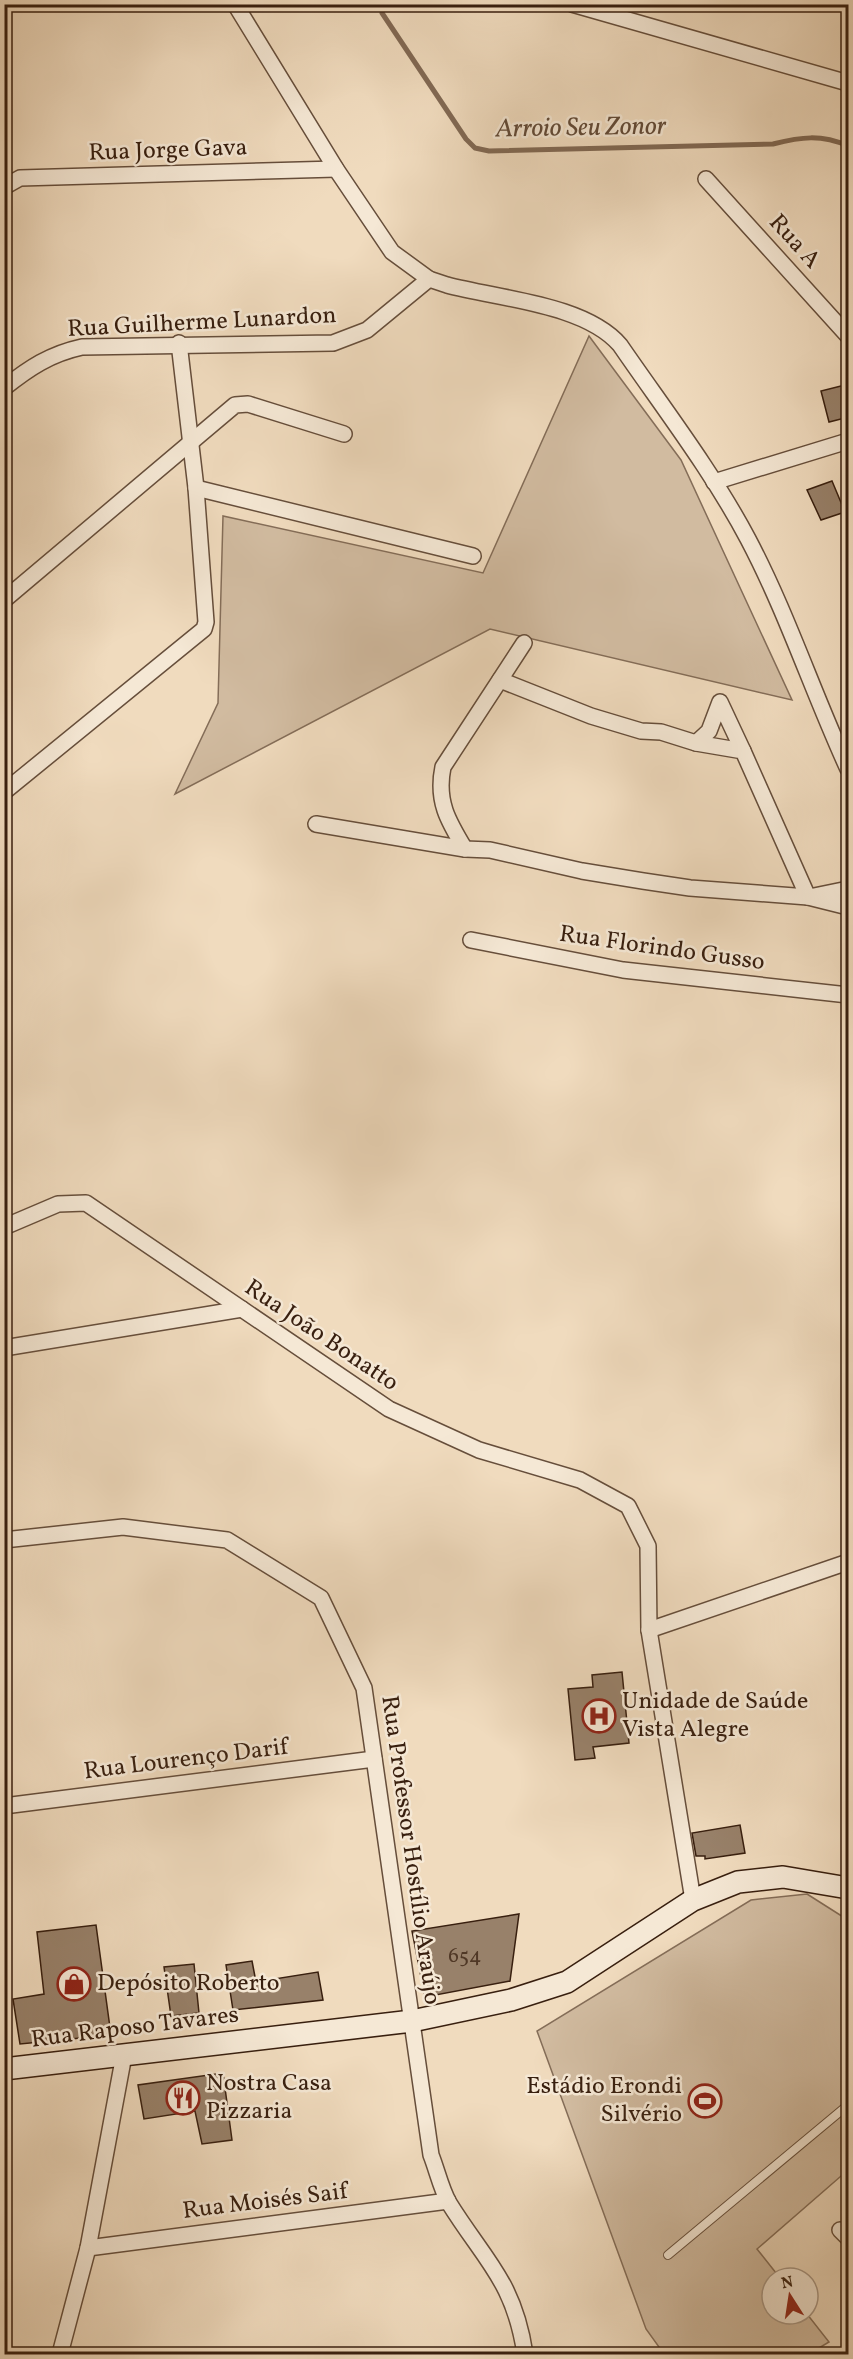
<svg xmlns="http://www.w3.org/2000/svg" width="853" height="2359" font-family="Vollkorn,serif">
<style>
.green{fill:#d1bba0;stroke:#846d58;stroke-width:1.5}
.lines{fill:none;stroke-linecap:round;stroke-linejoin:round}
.stream{stroke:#816954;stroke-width:5}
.building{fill:#98816a;stroke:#381f0f;stroke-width:1.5}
.service-casing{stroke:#664e3b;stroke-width:10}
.minor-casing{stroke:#664e3b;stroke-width:18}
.secondary-casing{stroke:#381f0f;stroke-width:24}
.service{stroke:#f5e8d5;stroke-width:8}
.minor{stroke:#f5e8d5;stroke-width:15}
.secondary{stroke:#f5e8d5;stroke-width:21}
.labels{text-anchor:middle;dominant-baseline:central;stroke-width:5;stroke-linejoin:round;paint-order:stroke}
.number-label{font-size:21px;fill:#503826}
.street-label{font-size:24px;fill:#381f0f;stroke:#f5e8d5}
.poi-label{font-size:24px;fill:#381f0f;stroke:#f5e8d5;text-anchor:start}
.water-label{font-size:26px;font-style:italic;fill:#624a37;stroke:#f5e8d5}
</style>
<rect width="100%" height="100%" fill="#f0dbbe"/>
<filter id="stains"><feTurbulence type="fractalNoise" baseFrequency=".00333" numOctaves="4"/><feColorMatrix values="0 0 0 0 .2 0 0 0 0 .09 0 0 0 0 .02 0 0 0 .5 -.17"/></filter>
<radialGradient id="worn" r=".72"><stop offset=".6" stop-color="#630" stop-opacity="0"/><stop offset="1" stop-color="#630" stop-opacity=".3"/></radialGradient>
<g class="green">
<polygon points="589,336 681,460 792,700 490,629 175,794 218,703 223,516 483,573"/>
<polygon points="807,1894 848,1920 848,2170 757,2249 780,2278 772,2278 772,2314 807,2314 829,2342 809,2354 664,2354 646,2329 537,2031 751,1900"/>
</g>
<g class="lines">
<path class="stream" d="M382 13 466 139 475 148 489 151 773 144C801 137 821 134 848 146"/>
</g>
<g class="building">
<polygon points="849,384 849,417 829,422 821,391"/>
<polygon points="832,481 845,512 821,520 807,490"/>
<polygon points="622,1672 629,1743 593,1747 595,1758 575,1760 568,1689 593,1687 592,1675"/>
<polygon points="740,1825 745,1853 705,1859 705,1856 696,1856 692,1833"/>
<polygon points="519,1914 510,1981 425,1997 412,1931"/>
<polygon points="96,1925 111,2035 20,2044 13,1999 44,1994 37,1932"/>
<polygon points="252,1961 256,1982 318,1972 323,2000 233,2010 226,1965"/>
<polygon points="194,1964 199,2013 171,2016 164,1967"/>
<polygon points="223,2073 232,2140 202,2144 195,2111 144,2119 138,2085"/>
</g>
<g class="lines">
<g class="service-casing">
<polyline id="service" points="668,2255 848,2105"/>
</g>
<g class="minor-casing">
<g id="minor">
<path d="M235 4 336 169 392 252 429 279 447 285C499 299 585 304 620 345 664 409 712 471 748 539 787 613 813 693 848 769"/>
<polyline points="572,4 848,83"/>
<polyline points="706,179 848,336"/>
<polyline points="4,187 20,178 336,169"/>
<path d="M4 388C29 368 50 354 82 347L333 343 367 330 429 279"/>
<polyline points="714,482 848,441"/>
<polyline points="196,488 473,556"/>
<polyline points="4,600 235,405 248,404 344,434"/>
<polyline points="500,680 591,716 641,731 661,732 696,743 743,751 808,897"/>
<polyline points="696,743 709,731 720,702 743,751"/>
<polyline points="4,792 204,629 206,622 196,488 179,343"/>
<polyline points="316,824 465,849 490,850 582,871 643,881 690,888 808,897 848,907"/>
<path d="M465 849C448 821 436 801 443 767L524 643"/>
<polyline points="814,896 848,889"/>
<polyline points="471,940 623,970 848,995"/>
<polyline points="4,1227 58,1204 86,1203 389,1409 479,1450 580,1480 628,1506 648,1546 649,1630 693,1900"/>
<polyline points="4,1348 242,1309"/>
<path d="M4 1540 123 1527 227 1540 321 1598 364 1688 431 2155C437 2170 441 2189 449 2203 485 2261 514 2281 525 2354"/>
<polyline points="649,1630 848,1562"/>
<polyline points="4,1806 374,1759"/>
<polyline points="840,2230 848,2238"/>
<polyline points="88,2248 448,2201"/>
<polyline points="60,2354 88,2248 124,2055"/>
</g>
</g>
<g class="secondary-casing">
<polyline id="secondary" points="4,2069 412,2021 511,2000 567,1982 693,1900 738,1882 783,1877 848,1888"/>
</g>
<use href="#service" class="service"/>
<use href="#minor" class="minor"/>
<use href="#secondary" class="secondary"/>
</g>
<defs>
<g id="hospital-ring" transform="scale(1.725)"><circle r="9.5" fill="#f5e8d5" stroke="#8f2418" stroke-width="1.5"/><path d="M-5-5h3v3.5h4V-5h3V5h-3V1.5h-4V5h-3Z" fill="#8f2418"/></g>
<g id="shop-ring" transform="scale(1.725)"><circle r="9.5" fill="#f5e8d5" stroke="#8f2418" stroke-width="1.5"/><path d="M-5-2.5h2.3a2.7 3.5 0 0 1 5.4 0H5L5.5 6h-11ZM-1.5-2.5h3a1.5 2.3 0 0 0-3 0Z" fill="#8f2418"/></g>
<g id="restaurant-ring" transform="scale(1.725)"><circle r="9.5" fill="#f5e8d5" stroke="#8f2418" stroke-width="1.5"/><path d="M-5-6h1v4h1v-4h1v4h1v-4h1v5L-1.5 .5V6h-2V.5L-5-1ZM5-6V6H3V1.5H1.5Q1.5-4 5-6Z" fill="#8f2418"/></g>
<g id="stadium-ring" transform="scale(1.725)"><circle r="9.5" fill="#f5e8d5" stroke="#8f2418" stroke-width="1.5"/><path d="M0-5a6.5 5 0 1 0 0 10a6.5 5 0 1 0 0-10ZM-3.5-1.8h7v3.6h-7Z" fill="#8f2418"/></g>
</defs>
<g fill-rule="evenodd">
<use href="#hospital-ring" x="599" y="1716"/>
<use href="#shop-ring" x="74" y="1984"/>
<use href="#restaurant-ring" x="183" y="2098"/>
<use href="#stadium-ring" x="705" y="2101"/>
</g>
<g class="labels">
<g class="number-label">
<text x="465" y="1956">654</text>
</g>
<g class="street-label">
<text transform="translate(168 151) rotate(-2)">Rua Jorge Gava</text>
<text transform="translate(794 242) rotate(48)">Rua A</text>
<text transform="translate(202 323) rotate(-3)">Rua Guilherme Lunardon</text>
<text transform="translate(662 949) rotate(8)">Rua Florindo Gusso</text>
<text transform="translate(321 1336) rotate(34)">Rua João Bonatto</text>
<text transform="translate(186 1760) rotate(-7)">Rua Lourenço Darif</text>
<text transform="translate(410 1850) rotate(82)">Rua Professor Hostílio Araújo</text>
<text transform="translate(135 2028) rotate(-7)">Rua Raposo Tavares</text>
<text transform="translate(265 2202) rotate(-7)">Rua Moisés Saif</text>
</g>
<g class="poi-label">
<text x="622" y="1702">Unidade de Saúde<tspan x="622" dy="28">Vista Alegre</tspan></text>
<text x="97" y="1984">Depósito Roberto</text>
<text x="206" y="2084">Nostra Casa<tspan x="206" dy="28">Pizzaria</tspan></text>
<text x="682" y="2087" text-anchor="end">Estádio Erondi<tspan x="682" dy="28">Silvério</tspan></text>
</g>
<g class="water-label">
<text transform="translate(581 128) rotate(-1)">Arroio Seu Zonor</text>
</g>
</g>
<rect width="853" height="2359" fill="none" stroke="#f0dbbe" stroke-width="24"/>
<rect x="6" y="6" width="841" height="2347" fill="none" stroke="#381f0f" stroke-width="3"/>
<rect x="12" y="12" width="829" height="2335" fill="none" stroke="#381f0f" stroke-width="1.5"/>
<g transform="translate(790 2296) rotate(348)"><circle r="28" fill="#f5e8d5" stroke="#a99886" stroke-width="1.5"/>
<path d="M0-4.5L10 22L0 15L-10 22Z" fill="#8f2418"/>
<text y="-9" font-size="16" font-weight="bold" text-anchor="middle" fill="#381f0f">N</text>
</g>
<rect width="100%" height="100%" filter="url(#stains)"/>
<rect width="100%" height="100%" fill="url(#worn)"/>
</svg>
